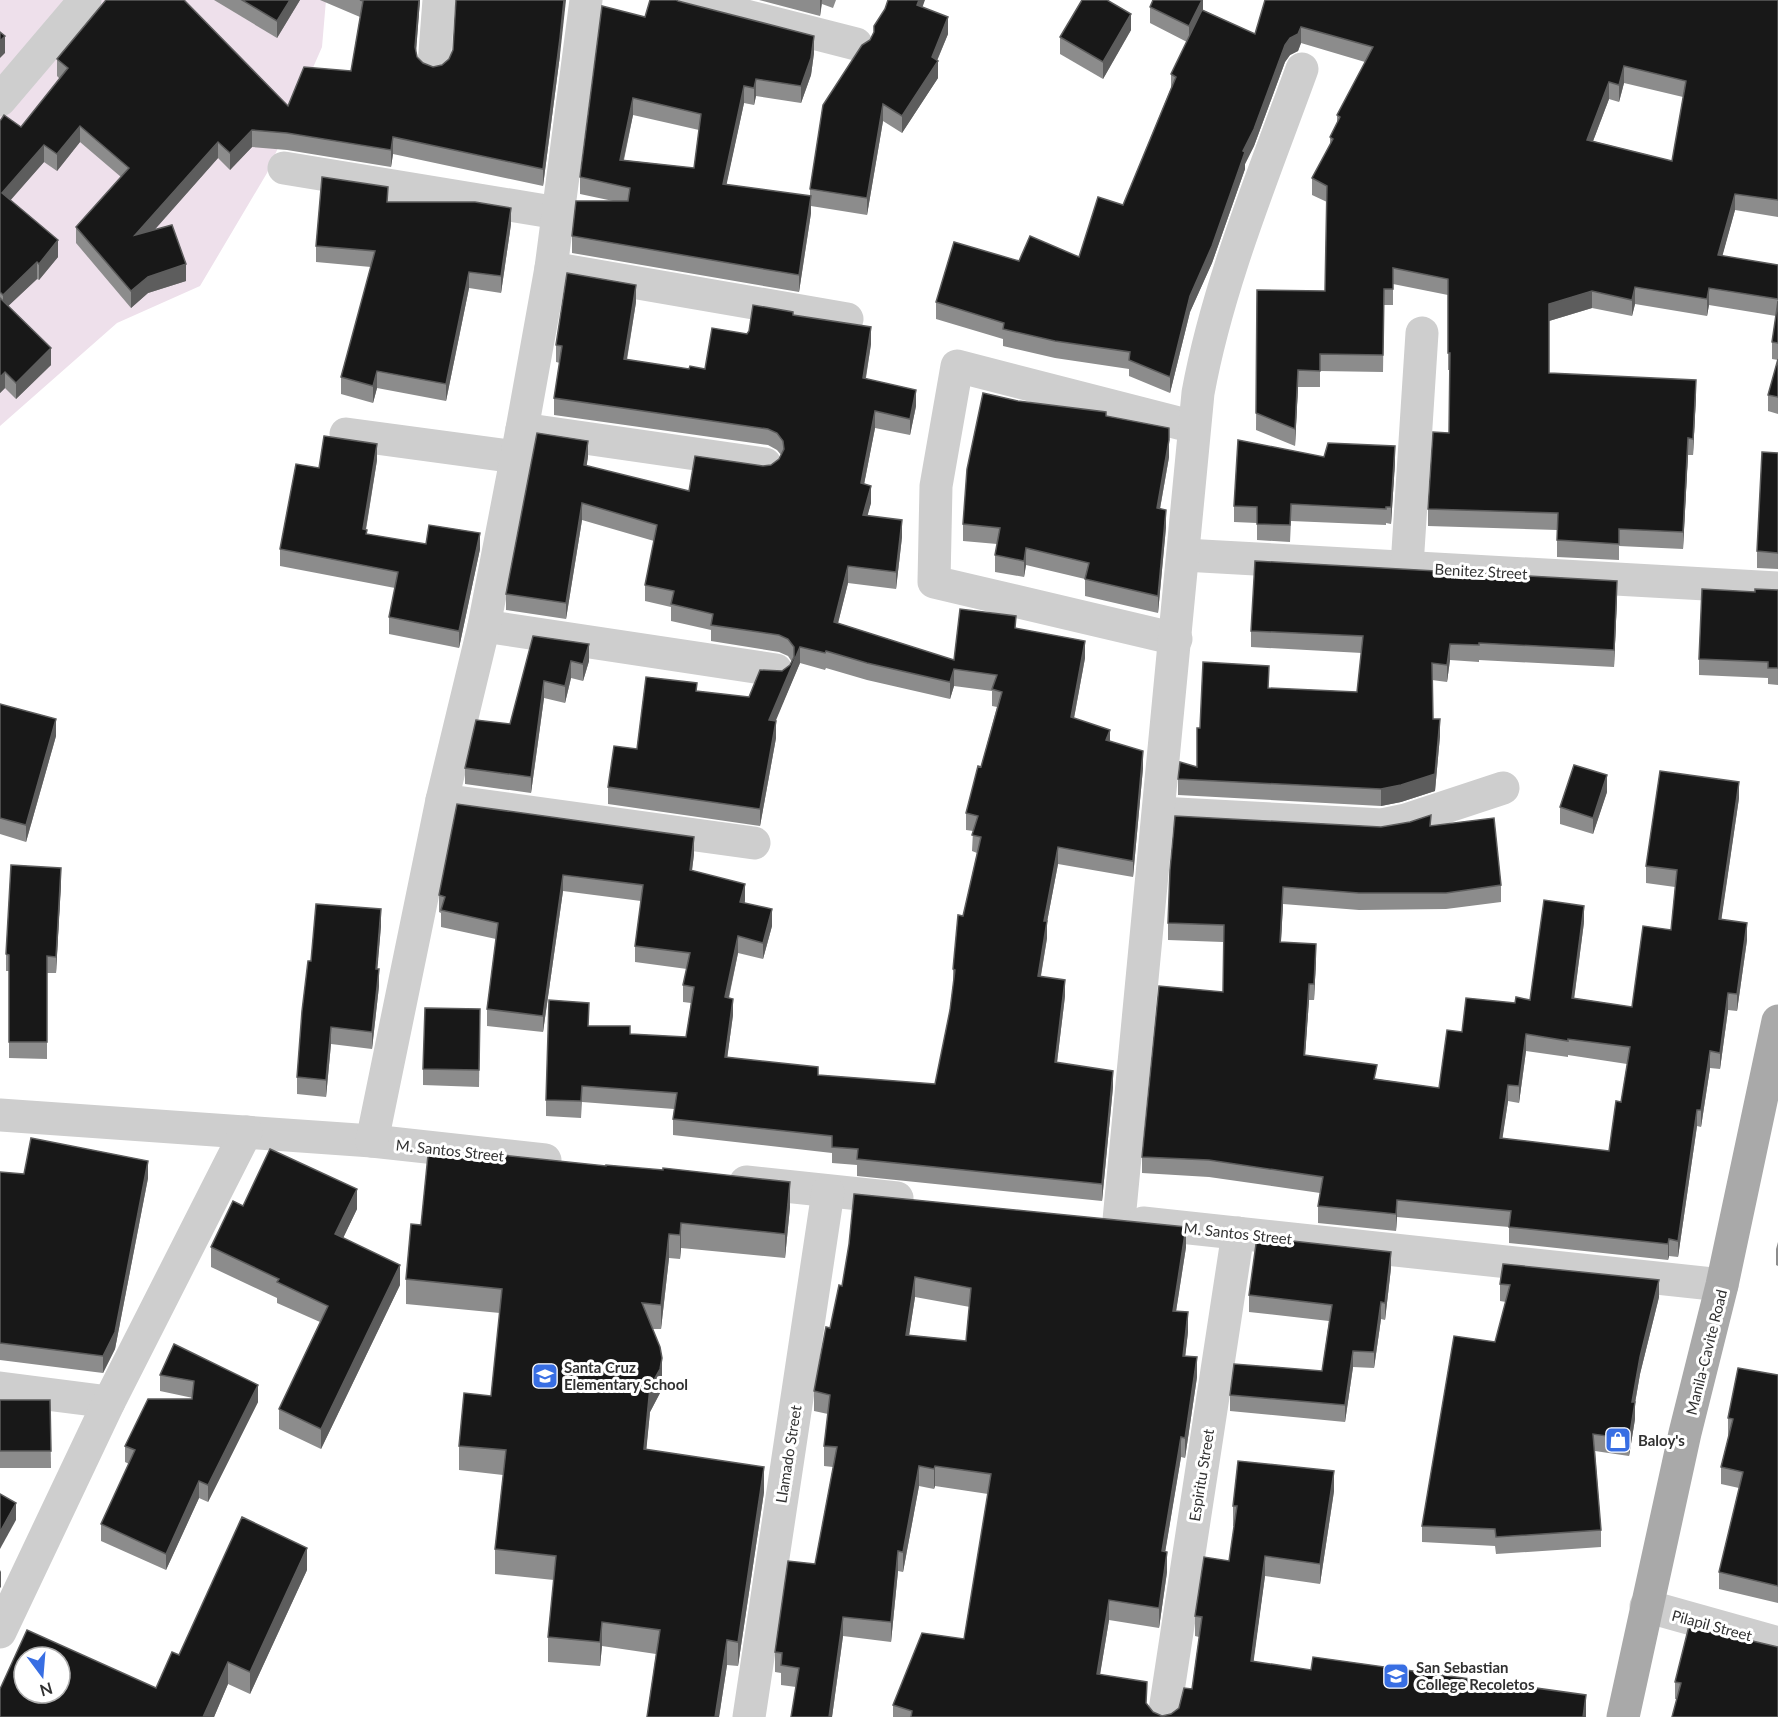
<svg xmlns="http://www.w3.org/2000/svg" width="1778" height="1717" font-family="Lato,sans-serif">
<style>
.green{fill:#eee0eb}
.lines{fill:none;stroke-linecap:round;stroke-linejoin:round}
.minor{stroke:#cecece;stroke-width:33}
.major{stroke:#a9a9a9;stroke-width:33}
.wall{fill:#8c8c8c;fill-rule:evenodd}
.shaded-wall{fill:#5d5d5d}
.building{fill:#181818;stroke:#5d5d5d;stroke-width:1.5;fill-rule:evenodd}
.labels{text-anchor:middle;dominant-baseline:central;stroke-width:6;stroke-linejoin:round;paint-order:stroke}
.street-label{font-size:15px;fill:#313131;stroke:#fff}
.poi-label{font-size:15px;font-weight:bold;fill:#313131;stroke:#fff;text-anchor:start}
</style>
<rect width="100%" height="100%" fill="#fff"/>
<polygon class="green" points="0,0 326,0 322,47 267,173 200,286 117,323 0,426"/>
<g class="lines">
<g class="minor">
<polyline points="683,0 856,44"/>
<polyline points="434,65 439,0"/>
<polyline points="0,100 85,0"/>
<polyline points="284,168 558,213"/>
<polyline points="551,268 847,319"/>
<polyline points="522,429 765,464"/>
<polyline points="346,434 516,457"/>
<polyline points="1184,555 1778,588"/>
<polyline points="1407,566 1422,333"/>
<polyline points="484,626 776,670"/>
<polyline points="1176,639 934,582 936,486 957,366 1194,427"/>
<polyline points="442,800 754,843"/>
<polyline points="1159,813 1382,825 1406,820 1503,788"/>
<polyline points="0,1115 372,1141 545,1160"/>
<polyline points="372,1141 442,800 484,626 522,429 551,268 586,0"/>
<polyline points="746,1182 897,1198"/>
<path d="M1119 1220 1198 393C1218 283 1264 174 1302 69"/>
<polyline points="1143,1223 1722,1285"/>
<polyline points="0,1388 109,1402"/>
<polyline points="1646,1606 1778,1643"/>
<polyline points="0,1632 109,1402 246,1132"/>
<polyline points="749,1717 828,1192"/>
<polyline points="1164,1717 1238,1233"/>
</g>
<polyline class="major" points="1623,1717 1685,1433 1722,1285 1778,1021"/>
</g>
<g class="wall">
<polygon points="214,0 300,0 277,38"/>
<polygon points="320,0 420,0 416,52 417,57 423,63 433,67 560,55 543,186 393,154 391,167 287,150 252,147 230,170 218,158 155,229 186,281 148,293 131,308 76,243 76,227 121,177 80,142 57,171 44,162 10,200 58,257 39,280 37,279 8,306 51,365 16,399 5,388 0,393 0,121 21,127 60,79 57,76 57,59 288,106 351,71 360,17"/>
<polygon points="759,0 836,0 833,8 822,4 820,16"/>
<path d="M1203 0V10L1255 34 1265 0H1778V217L1735 210 1722 256 1778 265V414L1768 411V395L1778 360 1772 359V342L1776 316 1709 305 1707 316 1635 304 1632 316 1592 308 1549 321V373L1696 396 1693 455H1688L1683 549 1619 546V560L1557 557V530L1428 526V509L1449 433 1450 370H1448V295L1393 284V305H1384L1383 372 1320 371V387H1298L1295 446 1256 430 1257 290 1325 291 1327 202 1312 195V178L1330 146V137L1337 123V115L1365 62 1301 43 1298 51 1290 55 1285 62 1254 146 1245 164V169L1212 263 1190 312 1170 393 1129 376V369L1055 358 1003 346V339L936 319V302L1019 261 1079 257 1123 205 1171 88V74L1187 42 1150 23V7ZM1624 83 1683 97 1672 161 1593 141 1609 99 1619 102Z"/>
<path d="M678 1 814 53 811 75 801 103 756 96 754 105 744 103 726 185 810 196V189L922 7 948 34 937 61 938 78 902 133 883 121 867 215 811 206V213L799 292 572 253V236L613 201 580 194V177L645 17ZM633 115 699 130 694 168 624 160Z"/>
<polygon points="1131,30 1103,79 1060,54 1060,37"/>
<polygon points="388,202 511,224 501,293 469,288 446,401 377,388 373,403 341,394 341,377 371,267 316,262 316,246"/>
<polygon points="636,302 627,360 689,369 705,369 747,334 793,315 871,344 866,378 916,406 910,435 875,428 864,484 871,503 867,516 902,537 896,589 848,583 838,623 954,660 1016,628 1085,658 1074,718 1110,741 1143,768 1133,877 1058,864 1047,922 1047,938 1041,976 1065,996 1057,1062 1113,1087 1102,1201 857,1176 857,1165 832,1163 832,1153 673,1135 673,1119 674,1109 582,1102 581,1118 546,1116 546,1100 589,1026 630,1034 686,1037 691,1003 683,1002 683,985 687,969 635,962 635,946 641,901 563,891 543,1032 487,1026 487,1009 496,939 441,927 441,913 439,912 439,895 694,854 692,870 745,900 745,903 772,926 763,959 738,953 729,998 733,1015 727,1058 818,1075 935,1084 950,1010 953,986 953,969 963,916 977,853 972,851 973,831 966,830 966,813 981,767 997,707 992,706 992,691 954,686 950,699 867,680 826,668 825,670 800,663 775,721 776,738 760,826 608,804 608,787 637,749 697,691 749,697 790,665 792,662 788,656 779,652 711,641 711,630 671,621 671,607 645,601 645,585 654,541 582,520 566,619 506,610 506,594 588,457 586,466 689,491 763,466 771,465 779,459 781,455 777,450 768,445 554,415 554,398 560,363 556,362 556,345"/>
<polygon points="1018,401 1106,416 1169,457 1160,509 1166,527 1158,613 1085,596 1085,579 1026,565 1024,577 995,572 995,555 997,544 963,541 963,524"/>
<polygon points="1778,453 1778,569 1757,568 1757,551"/>
<polygon points="1324,457 1395,463 1391,524 1386,523 1386,525 1291,521 1290,542 1257,540 1257,523 1234,522 1234,506"/>
<polygon points="377,460 366,530 367,534 426,544 480,549 459,648 389,634 389,617 395,588 280,566 280,549 319,468"/>
<polygon points="1778,590 1778,685 1768,684 1768,678 1699,675 1699,659 1755,592"/>
<polygon points="1617,598 1614,667 1479,660 1479,662 1450,660 1447,682 1432,680 1433,719 1440,736 1435,791 1401,802 1381,806 1178,795 1178,779 1197,767 1200,728 1269,688 1357,692 1362,653 1251,647 1251,631"/>
<polygon points="533,636 589,661 583,681 571,678 565,703 544,698 531,793 465,784 465,768 510,724"/>
<polygon points="0,704 56,736 26,842 0,834"/>
<polygon points="1607,792 1593,834 1560,824 1560,807"/>
<path d="M1739 798 1721 920 1747 940 1737 1011 1728 1010 1720 1069 1710 1068 1701 1127 1697 1126 1678 1257 1669 1256 1668 1260 1509 1243V1227L1397 1217 1396 1231 1318 1223V1206L1320 1193 1209 1177 1142 1173V1157L1223 992V942L1168 940V923L1381 827 1431 826 1501 885V902L1446 909 1359 910 1283 904 1281 942 1316 960 1314 1000H1309L1305 1055 1377 1079 1439 1088 1462 1032 1515 1003 1530 1000 1584 922 1574 998 1632 1007 1671 930 1675 887 1646 883V866ZM1526 1051 1568 1057V1055L1627 1064 1621 1102 1609 1151 1502 1139 1508 1101 1519 1103Z"/>
<polygon points="61,884 56,973 47,973 47,1059 9,1058 9,971 6,971 6,954"/>
<polygon points="381,926 377,969 379,986 372,1049 331,1044 326,1097 297,1094 297,1077 311,961"/>
<polygon points="480,1026 479,1087 423,1085 423,1069"/>
<polygon points="0,1172 24,1174 148,1178 115,1349 103,1373 0,1360"/>
<polygon points="243,1206 357,1209 343,1238 400,1285 321,1449 279,1429 279,1409 320,1322 277,1303 277,1298 211,1267 211,1247"/>
<polygon points="790,1207 785,1258 681,1248 680,1259 669,1258 661,1329 652,1329 662,1383 660,1393 650,1412 646,1450 764,1492 738,1666 727,1665 719,1717 647,1717 656,1654 602,1646 600,1666 548,1662 548,1637 554,1580 495,1574 495,1549 503,1475 459,1470 459,1446 491,1396 500,1313 406,1304 406,1279 421,1225"/>
<polygon points="1778,1242 1778,1266 1776,1265 1776,1249"/>
<path d="M1186 1247 1176 1311 1188 1332 1185 1356 1197 1377 1185 1458 1181 1457 1165 1552 1167 1572 1159 1628 1109 1620 1100 1674 1147 1705 1153 1712 1162 1716 1171 1714 1179 1708 1192 1689 1199 1637 1195 1636V1616L1229 1561 1234 1526H1233V1506L1334 1491 1320 1584 1265 1576 1253 1662 1311 1670 1586 1695V1717H893V1705L964 1639 988 1494 935 1486 934 1489 919 1486 903 1572 898 1571 891 1642 843 1636 832 1717H791L796 1687 781 1685V1673L775 1672V1652L815 1564 833 1467 824 1466V1446L828 1414 814 1411V1391L830 1328 842 1286ZM915 1297 970 1307 966 1341 909 1335Z"/>
<polygon points="1391,1268 1385,1320 1381,1319 1374,1368 1353,1367 1345,1422 1230,1411 1230,1395 1322,1371 1329,1321 1249,1312 1249,1295"/>
<polygon points="1500,1284 1659,1297 1640,1374 1635,1403 1635,1419 1629,1456 1595,1451 1601,1530 1601,1547 1496,1554 1495,1546 1422,1542 1422,1526 1495,1342 1506,1302 1500,1301"/>
<polygon points="174,1344 258,1402 208,1502 199,1498 166,1570 101,1541 101,1524 129,1464 125,1462 125,1446 192,1399 193,1398 160,1391 160,1375"/>
<polygon points="1778,1375 1778,1603 1719,1589 1719,1572 1739,1488 1721,1484 1721,1467 1729,1435 1728,1435 1728,1418"/>
<polygon points="0,1400 50,1400 51,1468 0,1468"/>
<polygon points="307,1570 250,1694 228,1684 214,1717 0,1717 156,1688 179,1655"/>
<polygon points="1778,1647 1677,1699 1675,1699 1675,1682"/>
</g>
<g class="shaded-wall">
<polygon points="290,0 300,0 277,38 277,21"/>
<polygon points="419,0 420,0 415,64 415,47"/>
<polygon points="564,0 566,0 560,55 543,186 543,169"/>
<polygon points="820,0 822,0 820,16"/>
<polygon points="919,0 925,0 917,22 917,5"/>
<polygon points="1202,0 1203,0 1203,13 1189,43 1189,26"/>
<polygon points="1131,14 1131,30 1103,79 1103,62"/>
<polygon points="948,17 948,34 935,65 938,61 938,78 902,133 902,116 932,57"/>
<polygon points="1301,27 1301,43 1298,51 1290,55 1285,62 1254,146 1245,164 1245,169 1212,263 1190,312 1170,393 1170,377 1190,296 1243,151 1285,45 1290,38"/>
<polygon points="5,36 5,53 0,58 0,41"/>
<polygon points="814,36 814,53 811,75 801,103 801,86"/>
<polygon points="1624,66 1624,83 1619,102 1619,85"/>
<polygon points="756,79 756,96 754,105 754,88"/>
<polygon points="1609,82 1609,99 1587,157 1587,140"/>
<polygon points="744,86 744,103 723,201 723,184"/>
<polygon points="633,98 633,115 620,176 620,160"/>
<polygon points="883,104 883,121 867,215 867,198"/>
<polygon points="80,126 80,142 57,171 57,154"/>
<polygon points="252,130 252,147 230,170 230,153"/>
<polygon points="393,137 393,154 391,167 391,150"/>
<polygon points="218,142 218,158 135,252 135,235"/>
<polygon points="44,145 44,162 2,210 2,193"/>
<polygon points="1735,194 1735,210 1718,272 1718,255"/>
<polygon points="811,196 811,213 799,292 799,275"/>
<polygon points="511,208 511,224 501,293 501,276"/>
<polygon points="58,240 58,257 39,280 39,264"/>
<polygon points="37,262 37,279 3,311 3,295"/>
<polygon points="186,264 186,281 148,293 131,308 131,291 148,277"/>
<polygon points="469,272 469,288 446,401 446,384"/>
<polygon points="636,285 636,302 624,376 624,359"/>
<polygon points="1635,287 1635,304 1632,316 1632,300"/>
<polygon points="1709,288 1709,305 1707,316 1707,299"/>
<polygon points="1592,291 1592,308 1549,321 1549,304"/>
<polygon points="871,327 871,344 863,394 863,378"/>
<polygon points="51,348 51,365 16,399 16,383"/>
<polygon points="1298,370 1298,387 1295,446 1295,429"/>
<polygon points="377,371 377,388 373,403 373,386"/>
<polygon points="5,372 5,388 0,393 0,377"/>
<polygon points="1696,380 1696,396 1693,455 1693,439"/>
<polygon points="916,390 916,406 910,435 910,419"/>
<polygon points="875,411 875,428 861,500 861,483"/>
<polygon points="1688,438 1688,455 1683,549 1683,532"/>
<polygon points="1169,440 1169,457 1157,525 1157,508"/>
<polygon points="588,441 588,457 584,482 584,465"/>
<polygon points="377,444 377,460 363,546 363,529"/>
<polygon points="1395,446 1395,463 1391,524 1391,507"/>
<polygon points="871,486 871,503 863,532 863,515"/>
<polygon points="582,503 582,520 566,619 566,603"/>
<polygon points="1166,510 1166,527 1158,613 1158,596"/>
<polygon points="902,520 902,537 896,589 896,572"/>
<polygon points="480,533 480,549 459,648 459,631"/>
<polygon points="1026,548 1026,565 1024,577 1024,561"/>
<polygon points="848,566 848,583 834,639 834,622"/>
<polygon points="1617,581 1617,598 1614,667 1614,650"/>
<polygon points="1085,641 1085,658 1071,734 1071,717"/>
<polygon points="589,644 589,661 583,681 583,664"/>
<polygon points="1450,644 1450,660 1447,682 1447,665"/>
<polygon points="800,647 800,663 769,737 769,720"/>
<polygon points="571,661 571,678 565,703 565,686"/>
<polygon points="954,669 954,686 950,699 950,682"/>
<polygon points="544,681 544,698 531,793 531,777"/>
<polygon points="56,719 56,736 26,842 26,825"/>
<polygon points="1440,719 1440,736 1435,791 1401,802 1381,806 1381,789"/>
<polygon points="776,721 776,738 760,826 760,809"/>
<polygon points="1110,730 1110,747 1106,740"/>
<polygon points="1143,751 1143,768 1133,877 1133,861"/>
<polygon points="1607,775 1607,792 1593,834 1593,818"/>
<polygon points="1739,782 1739,798 1719,936 1719,919"/>
<polygon points="694,837 694,854 690,886 690,870"/>
<polygon points="1058,847 1058,864 1047,922 1047,938 1038,992 1038,976 1044,921"/>
<polygon points="61,868 61,884 56,973 56,957"/>
<polygon points="563,875 563,891 543,1032 543,1016"/>
<polygon points="745,884 745,900 740,918 740,902"/>
<polygon points="1283,887 1283,904 1280,958 1280,942"/>
<polygon points="1584,906 1584,922 1572,1015 1572,998"/>
<polygon points="381,909 381,926 376,986 376,969"/>
<polygon points="772,909 772,926 763,959 763,943"/>
<polygon points="1747,923 1747,940 1737,1011 1737,994"/>
<polygon points="738,936 738,953 725,1014 725,997"/>
<polygon points="1316,944 1316,960 1314,1000 1314,984"/>
<polygon points="379,969 379,986 372,1049 372,1032"/>
<polygon points="1065,980 1065,996 1055,1079 1055,1062"/>
<polygon points="1309,984 1309,1000 1304,1072 1304,1055"/>
<polygon points="1728,993 1728,1010 1720,1069 1720,1053"/>
<polygon points="733,999 733,1015 725,1074 725,1057"/>
<polygon points="331,1027 331,1044 326,1097 326,1080"/>
<polygon points="1526,1034 1526,1051 1519,1103 1519,1086"/>
<polygon points="1710,1051 1710,1068 1701,1127 1701,1110"/>
<polygon points="1113,1071 1113,1087 1102,1201 1102,1184"/>
<polygon points="1508,1085 1508,1101 1500,1155 1500,1138"/>
<polygon points="1697,1110 1697,1126 1678,1257 1678,1241"/>
<polygon points="148,1161 148,1178 115,1349 103,1373 103,1356"/>
<polygon points="790,1182 790,1207 785,1258 785,1234"/>
<polygon points="357,1189 357,1209 335,1255 335,1234"/>
<polygon points="1397,1200 1397,1217 1396,1231 1396,1214"/>
<polygon points="681,1223 681,1248 680,1259 680,1235"/>
<polygon points="1186,1227 1186,1247 1173,1331 1173,1311"/>
<polygon points="669,1234 669,1258 661,1329 661,1305"/>
<polygon points="1669,1239 1669,1256 1668,1260 1668,1244"/>
<polygon points="1391,1252 1391,1268 1385,1320 1385,1303"/>
<polygon points="400,1265 400,1285 321,1449 321,1429"/>
<polygon points="915,1277 915,1297 906,1355 906,1335"/>
<polygon points="1659,1280 1659,1297 1640,1374 1635,1403 1635,1419 1629,1456 1629,1439 1632,1402 1640,1357"/>
<polygon points="1381,1302 1381,1319 1374,1368 1374,1352"/>
<polygon points="1188,1312 1188,1332 1183,1376 1183,1356"/>
<polygon points="1353,1351 1353,1367 1345,1422 1345,1405"/>
<polygon points="1197,1357 1197,1377 1185,1458 1185,1438"/>
<polygon points="662,1358 662,1383 660,1393 650,1412 644,1474 644,1449 650,1387"/>
<polygon points="258,1385 258,1402 208,1502 208,1485"/>
<polygon points="1181,1437 1181,1457 1162,1571 1162,1551"/>
<polygon points="919,1466 919,1486 903,1572 903,1552"/>
<polygon points="935,1466 935,1486 934,1489 934,1469"/>
<polygon points="764,1467 764,1492 738,1666 738,1642"/>
<polygon points="1334,1471 1334,1491 1320,1584 1320,1564"/>
<polygon points="199,1481 199,1498 166,1570 166,1554"/>
<polygon points="16,1503 16,1520 0,1549 0,1532"/>
<polygon points="307,1548 307,1570 250,1694 250,1672"/>
<polygon points="898,1551 898,1571 891,1642 891,1622"/>
<polygon points="1167,1552 1167,1572 1159,1628 1159,1608"/>
<polygon points="1265,1556 1265,1576 1251,1681 1251,1661"/>
<polygon points="1,1570 1,1587 0,1588 0,1572"/>
<polygon points="1109,1600 1109,1620 1097,1693 1097,1674"/>
<polygon points="843,1617 843,1636 832,1717 829,1717"/>
<polygon points="602,1622 602,1646 600,1666 600,1642"/>
<polygon points="727,1640 727,1665 719,1717 715,1717"/>
<polygon points="228,1662 228,1684 214,1717 203,1717"/>
<polygon points="1586,1695 1586,1717 1583,1717"/>
</g>
<g class="building">
<polygon points="106,0 184,0 288,106 304,67 351,71 363,1 360,0 419,0 415,47 417,57 423,63 433,67 442,65 449,59 453,50 456,0 564,0 560,38 543,169 393,137 391,150 287,133 252,130 230,153 218,142 135,235 172,225 186,264 148,277 131,291 76,227 129,168 80,126 57,154 44,145 2,193 58,240 39,264 37,262 3,295 0,292 0,121 4,115 21,127 68,68 57,59"/>
<polygon points="242,0 290,0 277,21"/>
<path d="M650 0H676L678 1 814 36 811 58 801 86 756 79 754 88 744 86 723 184 811 196 799 275 572 236 576 201H628L630 188 580 177 602 6 645 17ZM633 98 701 114 694 168 620 160Z"/>
<polygon points="888,0 919,0 917,5 948,17 932,57 938,61 902,116 883,104 867,198 810,189 823,105 862,45 870,40 874,32 874,26 885,9"/>
<polygon points="1082,0 1107,0 1131,14 1103,62 1060,37"/>
<polygon points="1153,0 1202,0 1189,26 1150,7"/>
<path d="M1265 0H1778V200L1735 194 1718 255 1778 265V299L1709 288 1707 299 1635 287 1632 300 1592 291 1549 304V373L1696 380 1693 439 1688 438 1683 532 1619 529V544L1557 540 1558 513 1428 509 1433 432 1449 433 1450 353H1448V279L1393 268V289H1384L1383 355 1320 354V371L1298 370 1295 429 1256 413 1257 290 1325 291 1327 186 1312 178 1333 139 1330 137 1340 117 1337 115 1373 47 1301 27 1298 34 1290 38 1285 45 1254 129 1243 151 1245 152 1212 246 1190 296 1170 377 1129 360 1130 352 1055 341 1003 329 1004 323 936 302 954 242 1019 261 1030 236 1079 257 1098 197 1123 205 1176 77 1171 74 1202 10 1255 34ZM1624 66 1686 81 1672 161 1587 140 1609 82 1619 85Z"/>
<polygon points="0,32 5,36 0,41"/>
<polygon points="322,177 388,187 387,202 475,202 511,208 501,276 469,272 446,384 377,371 373,386 341,377 375,251 316,246"/>
<polygon points="567,273 636,285 624,359 689,369 690,366 705,369 712,328 747,334 749,331 753,305 793,312 793,315 871,327 863,378 916,390 910,419 875,411 861,483 871,486 863,515 902,520 896,572 848,566 834,622 954,660 960,609 1016,616 1015,628 1085,641 1071,717 1110,730 1106,740 1143,751 1133,861 1058,847 1044,921 1047,921 1038,976 1065,980 1055,1062 1113,1071 1102,1184 857,1159 858,1149 832,1147 832,1136 673,1119 677,1093 582,1086 581,1101 546,1100 549,1000 589,1003 588,1026 630,1026 630,1034 686,1037 694,987 683,985 690,953 635,946 643,885 563,875 543,1016 487,1009 498,923 441,910 445,897 439,895 457,804 694,837 690,870 745,884 740,902 772,909 763,943 738,936 725,997 733,999 725,1057 818,1067 818,1075 935,1084 950,1010 955,970 953,969 958,915 963,916 981,837 972,835 978,816 966,813 978,766 981,767 1002,692 992,689 997,675 954,669 950,682 867,663 826,651 825,653 800,647 769,720 776,721 760,809 608,787 614,746 637,749 646,677 697,683 696,691 749,697 760,670 782,671 790,665 794,657 794,647 788,639 779,635 711,625 713,614 671,604 674,591 645,585 657,525 582,503 566,603 506,594 537,433 588,441 584,465 689,491 695,456 763,466 771,465 779,459 784,449 783,441 777,433 768,429 554,398 562,346 556,345"/>
<polygon points="0,298 51,348 16,383 5,372 0,377"/>
<polygon points="1778,301 1778,343 1772,342"/>
<polygon points="1778,359 1778,397 1768,395"/>
<polygon points="983,393 1018,401 1106,412 1106,416 1169,428 1169,440 1157,508 1166,510 1158,596 1085,579 1089,563 1026,548 1024,561 995,555 1000,528 963,524 967,469"/>
<polygon points="324,436 377,444 363,529 367,530 366,534 426,544 429,525 480,533 459,631 389,617 398,572 280,549 296,464 319,468"/>
<polygon points="1238,440 1324,457 1328,443 1395,446 1391,507 1386,507 1386,509 1291,504 1290,525 1257,524 1257,507 1234,506"/>
<polygon points="1762,452 1778,453 1778,553 1757,551"/>
<polygon points="1255,561 1617,581 1614,650 1479,643 1479,645 1450,644 1447,665 1432,663 1433,719 1440,719 1435,774 1401,785 1381,789 1178,779 1180,762 1197,767 1197,728 1200,728 1203,662 1269,666 1268,688 1357,692 1363,636 1251,631"/>
<polygon points="1702,589 1755,592 1755,589 1778,590 1778,668 1768,668 1768,662 1699,659"/>
<polygon points="533,636 589,644 583,664 571,661 565,686 544,681 531,777 465,768 476,720 510,724"/>
<polygon points="0,704 56,719 26,825 0,818"/>
<polygon points="1574,765 1607,775 1593,818 1560,807"/>
<path d="M1660 771 1739 782 1719 919 1747 923 1737 994 1728 993 1720 1053 1710 1051 1701 1110H1697L1678 1241 1669 1239 1668 1244 1509 1227 1511 1211 1397 1200 1396 1214 1318 1206 1323 1177 1209 1160 1142 1157 1159 986 1223 992 1224 925 1168 923 1170 870 1175 816 1381 827 1410 822 1431 815 1430 826 1494 818 1501 885 1446 893H1359L1283 887 1280 942 1316 944 1314 984H1309L1304 1055 1377 1065 1374 1079 1439 1088 1447 1030 1462 1032 1466 998 1515 1003 1516 997 1530 1000 1544 900 1584 906 1572 998 1632 1007 1643 926 1671 930 1677 870 1646 866ZM1526 1034 1568 1041V1039L1630 1047 1621 1102 1616 1101 1609 1151 1500 1138 1508 1085 1519 1086Z"/>
<polygon points="11,865 61,868 56,957 47,956 47,1042 9,1042 9,955 6,954"/>
<polygon points="316,904 381,909 376,969 379,969 372,1032 331,1027 326,1080 297,1077 302,1011 308,961 311,961"/>
<polygon points="425,1008 480,1009 479,1070 423,1069"/>
<polygon points="31,1138 148,1161 115,1332 103,1356 0,1343 0,1172 24,1174"/>
<polygon points="270,1149 357,1189 335,1234 400,1265 321,1429 279,1409 328,1306 277,1282 279,1279 211,1247 233,1201 243,1206"/>
<polygon points="428,1155 501,1162 502,1155 606,1166 606,1165 663,1170 663,1168 790,1182 785,1234 681,1223 680,1235 669,1234 661,1305 642,1303 660,1347 662,1358 660,1369 650,1387 644,1449 764,1467 738,1642 727,1640 715,1717 647,1717 660,1630 602,1622 600,1642 548,1637 556,1556 495,1549 506,1450 459,1446 464,1393 491,1396 502,1289 406,1279 411,1224 421,1225"/>
<path d="M854 1194 1186 1227 1173 1311 1188 1312 1183 1356 1197 1357 1185 1438 1181 1437 1162 1551 1167 1552 1159 1608 1109 1600 1097 1674 1147 1682 1146 1703 1153 1712 1162 1716 1171 1714 1179 1708 1184 1688 1192 1689 1202 1617 1195 1616 1204 1557 1229 1561 1237 1506H1233L1238 1461 1334 1471 1320 1564 1265 1556 1251 1661 1311 1670 1313 1657 1586 1695 1583 1717H911L912 1711 893 1705 922 1633 964 1639 991 1474 935 1466 934 1469 919 1466 903 1552 898 1551 891 1622 843 1617 829 1717H791L799 1668 781 1665 782 1653 775 1652 788 1561 815 1564 837 1447 824 1446 830 1395 814 1391 826 1327 830 1328 839 1285 842 1286 849 1244ZM915 1277 971 1288 966 1341 906 1335Z"/>
<polygon points="1257,1237 1391,1252 1385,1303 1381,1302 1374,1352 1353,1351 1345,1405 1230,1395 1234,1364 1322,1371 1332,1305 1249,1295"/>
<polygon points="1503,1264 1659,1280 1640,1357 1632,1402 1635,1402 1629,1439 1593,1434 1601,1530 1496,1537 1495,1529 1422,1526 1454,1336 1495,1342 1510,1285 1500,1284"/>
<polygon points="174,1344 258,1385 208,1485 199,1481 166,1554 101,1524 135,1450 125,1446 148,1399 192,1399 194,1381 160,1375"/>
<polygon points="1738,1368 1778,1375 1778,1586 1719,1572 1743,1472 1721,1467 1733,1419 1728,1418"/>
<polygon points="0,1400 50,1400 51,1451 0,1451"/>
<polygon points="0,1494 16,1503 0,1532"/>
<path d="M242 1517 307 1548 250 1672 228 1662 203 1717H0V1689L27 1630 156 1688 172 1652 179 1655ZM24 1657H60V1693H24Z"/>
<polygon points="1689,1626 1778,1647 1778,1717 1672,1717 1681,1683 1675,1682"/>
</g>
<defs>
<g id="school-square" transform="scale(1.35)"><rect x="-9" y="-9" width="18" height="18" rx="4" fill="#386ee3" stroke="#fff"/><path d="M0-5L7-2L0 1L-7-2ZM-4 1L0 2.5L4 1V4Q0 6-4 4Z" fill="#fff"/></g>
<g id="shop-square" transform="scale(1.35)"><rect x="-9" y="-9" width="18" height="18" rx="4" fill="#386ee3" stroke="#fff"/><path d="M-5-2.5h2.3a2.7 3.5 0 0 1 5.4 0H5L5.5 6h-11ZM-1.5-2.5h3a1.5 2.3 0 0 0-3 0Z" fill="#fff"/></g>
<g id="university-square" transform="scale(1.35)"><rect x="-9" y="-9" width="18" height="18" rx="4" fill="#386ee3" stroke="#fff"/><path d="M0-5L7-2L0 1L-7-2ZM-4 1L0 2.5L4 1V4Q0 6-4 4Z" fill="#fff"/></g>
</defs>
<g fill-rule="evenodd">
<use href="#school-square" x="545" y="1376"/>
<use href="#shop-square" x="1618" y="1440"/>
<use href="#university-square" x="1396" y="1676"/>
</g>
<g class="labels">
<g class="street-label">
<text transform="translate(1481 571) rotate(3)">Benitez Street</text>
<text transform="translate(450 1150) rotate(6)">M. Santos Street</text>
<text transform="translate(1238 1233) rotate(6)">M. Santos Street</text>
<text transform="translate(1706 1352) rotate(-76)">Manila-Cavite Road</text>
<text transform="translate(788 1454) rotate(-81)">Llamado Street</text>
<text transform="translate(1201 1475) rotate(-81)">Espiritu Street</text>
<text transform="translate(1712 1625) rotate(15)">Pilapil Street</text>
</g>
<g class="poi-label">
<text x="564" y="1367">Santa Cruz<tspan x="564" dy="17">Elementary School</tspan></text>
<text x="1638" y="1440">Baloy's</text>
<text x="1416" y="1667">San Sebastian<tspan x="1416" dy="17">College Recoletos</tspan></text>
</g>
</g>
<g transform="translate(42 1675) rotate(164)"><circle r="28" fill="#ffffff" stroke="#adadad" stroke-width="1.5"/>
<path d="M0-4.5L10 22L0 15L-10 22Z" fill="#386ee3"/>
<text y="-9" font-size="16" font-weight="bold" text-anchor="middle" fill="#313131">N</text>
</g>
</svg>
